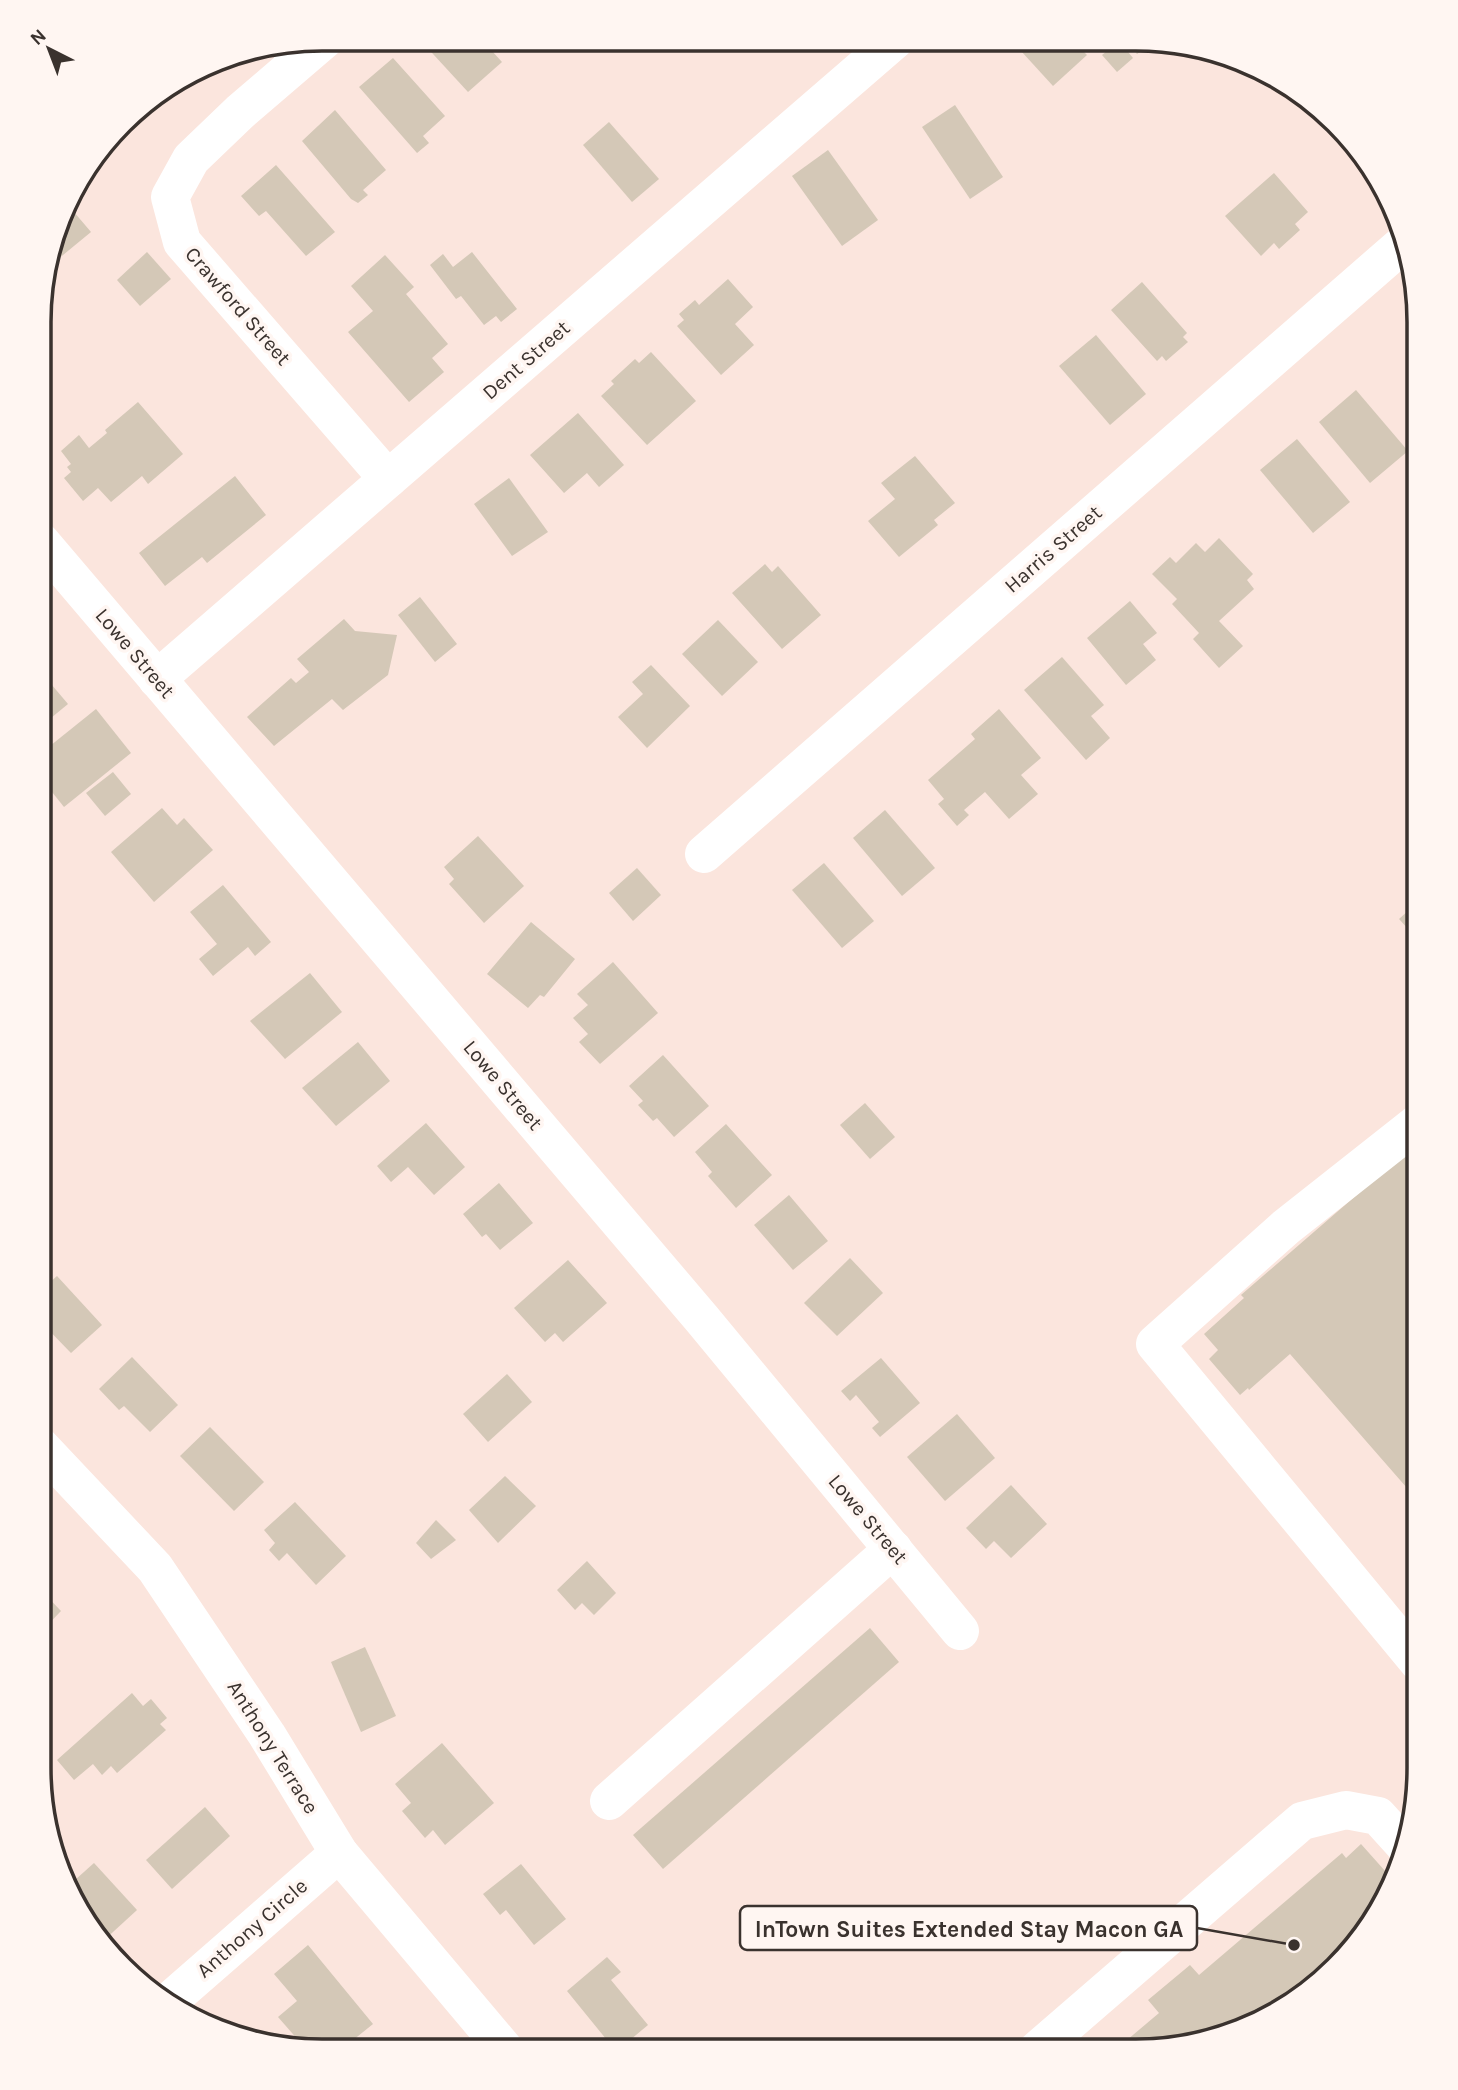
<svg xmlns="http://www.w3.org/2000/svg" width="1458" height="2090" font-family="Karla,sans-serif">
<style>
.building{fill:#d4c8b7}
.lines{fill:none;stroke-linecap:round;stroke-linejoin:round}
.minor{stroke:#fff;stroke-width:38}
.labels{text-anchor:middle;dominant-baseline:central;stroke-width:7;stroke-linejoin:round;paint-order:stroke}
.street-label{font-size:21px;fill:#3a322e;stroke:#fff6f2}
.rim{fill:none;stroke:#3a322e;stroke-width:3.5}
.leader{fill:none;stroke:#3a322e;stroke-width:2.5}
.callout-dot{fill:#3a322e;stroke:#fff6f2;stroke-width:2.5}
.callout{fill:#fff6f2;stroke:#3a322e;stroke-width:2.5}
.callout-label{font-size:23px;text-anchor:middle;font-weight:bold;fill:#3a322e}
</style>
<rect width="100%" height="100%" fill="#fbe5dd"/>
<g class="building">
<polygon points="426,39 481,39 502,62 468,92 422,42"/>
<polygon points="1012,41 1073,41 1087,55 1053,86"/>
<polygon points="1119,41 1133,58 1117,72 1102,55"/>
<polygon points="1126,41 1147,41 1150,45 1137,54"/>
<polygon points="393,58 445,116 423,136 429,143 417,153 359,87"/>
<polygon points="955,105 1003,177 970,199 922,127"/>
<polygon points="335,110 386,170 363,190 368,195 358,203 351,199 302,141"/>
<polygon points="609,122 659,179 632,202 583,145"/>
<polygon points="828,150 878,220 842,246 792,176"/>
<polygon points="276,165 335,232 306,256 266,211 259,216 241,196"/>
<polygon points="1274,173 1308,212 1295,224 1300,230 1279,249 1274,243 1261,256 1225,216"/>
<polygon points="68,205 91,232 46,269 59,232"/>
<polygon points="147,252 171,279 140,306 117,280"/>
<polygon points="472,252 517,309 501,322 496,316 484,325 461,296 456,299 430,265 443,254 453,267"/>
<polygon points="385,255 414,287 406,294 448,344 432,358 444,372 409,402 348,332 373,311 351,286"/>
<polygon points="728,279 753,307 735,324 754,345 721,375 677,326 684,320 679,314 695,300 699,305"/>
<polygon points="1142,282 1187,333 1183,337 1188,342 1166,361 1162,356 1157,361 1111,310"/>
<polygon points="1096,335 1146,394 1110,425 1059,366"/>
<polygon points="651,352 696,401 647,445 601,396 614,384 611,381 635,359 639,363"/>
<polygon points="1356,390 1408,451 1370,483 1319,422"/>
<polygon points="138,402 183,454 148,484 142,476 111,502 98,488 83,501 64,478 71,472 67,467 71,464 61,451 79,435 89,448 107,433 105,430"/>
<polygon points="578,413 624,465 599,487 587,473 564,493 530,455"/>
<polygon points="1297,439 1350,502 1313,533 1260,470"/>
<polygon points="915,456 955,503 934,520 938,525 899,557 868,521 895,499 881,483"/>
<polygon points="235,476 266,515 207,563 202,557 165,586 139,553"/>
<polygon points="509,478 548,532 512,556 474,504"/>
<polygon points="1219,538 1253,574 1247,580 1254,589 1219,621 1243,646 1219,668 1193,639 1199,633 1172,604 1177,599 1152,574 1170,557 1176,563 1196,543 1205,552"/>
<polygon points="765,564 772,572 778,566 821,615 782,649 732,593"/>
<polygon points="420,597 457,644 435,662 398,615"/>
<polygon points="1130,601 1157,633 1143,644 1156,660 1126,685 1087,638"/>
<polygon points="344,619 355,631 397,635 388,675 343,710 332,699 274,746 247,717 291,678 296,683 309,672 297,659"/>
<polygon points="718,620 758,662 722,696 682,654"/>
<polygon points="1062,657 1104,705 1091,716 1110,738 1086,760 1024,690"/>
<polygon points="651,665 690,706 647,748 618,717 643,694 632,682"/>
<polygon points="40,671 68,704 40,727"/>
<polygon points="96,709 131,753 64,807 40,777 40,754"/>
<polygon points="999,709 1041,758 1021,775 1038,794 1009,819 985,792 964,810 969,815 957,826 938,804 944,799 928,780 975,739 971,734"/>
<polygon points="113,772 131,794 105,816 86,793"/>
<polygon points="162,808 177,825 184,818 213,850 154,902 111,852"/>
<polygon points="885,810 935,868 902,896 853,838"/>
<polygon points="478,836 524,886 484,923 449,884 454,879 444,867"/>
<polygon points="824,863 874,921 842,948 792,890"/>
<polygon points="637,868 661,895 633,921 609,893"/>
<polygon points="223,885 271,942 255,956 248,947 213,976 199,959 217,944 190,912"/>
<polygon points="1419,901 1419,941 1399,919"/>
<polygon points="531,922 575,959 544,997 540,995 528,1008 487,974"/>
<polygon points="613,962 658,1013 600,1064 579,1042 588,1034 573,1018 588,1005 577,994"/>
<polygon points="310,973 342,1012 285,1059 250,1021"/>
<polygon points="358,1042 390,1081 336,1126 302,1088"/>
<polygon points="663,1055 709,1106 674,1137 657,1118 653,1121 638,1105 643,1101 629,1086"/>
<polygon points="865,1103 895,1137 870,1159 840,1125"/>
<polygon points="426,1123 465,1167 434,1195 408,1167 391,1182 377,1166"/>
<polygon points="726,1124 772,1175 736,1208 708,1176 712,1172 695,1152"/>
<polygon points="1419,1141 1419,1478 1407,1488 1290,1354 1249,1390 1248,1388 1240,1395 1209,1359 1218,1350 1204,1334 1244,1298 1241,1295"/>
<polygon points="499,1183 533,1223 500,1250 486,1234 482,1237 463,1214"/>
<polygon points="789,1195 828,1241 793,1270 754,1225"/>
<polygon points="850,1258 883,1293 837,1336 804,1303"/>
<polygon points="568,1260 607,1303 563,1342 555,1333 545,1342 514,1308"/>
<polygon points="57,1276 102,1325 71,1353 39,1320 39,1292"/>
<polygon points="132,1357 178,1405 150,1432 124,1406 119,1410 99,1389"/>
<polygon points="881,1358 920,1403 880,1437 872,1428 879,1422 856,1395 850,1401 841,1391"/>
<polygon points="507,1374 532,1402 488,1442 463,1414"/>
<polygon points="957,1414 995,1458 945,1501 907,1457"/>
<polygon points="210,1427 264,1482 234,1511 180,1456"/>
<polygon points="505,1476 536,1506 498,1543 469,1510"/>
<polygon points="1011,1485 1047,1524 1011,1558 994,1541 986,1549 966,1528"/>
<polygon points="295,1502 346,1556 316,1585 287,1553 279,1561 269,1550 275,1543 264,1530"/>
<polygon points="436,1520 456,1540 431,1559 416,1543"/>
<polygon points="587,1561 616,1593 594,1615 582,1603 575,1610 557,1590"/>
<polygon points="39,1588 61,1611 39,1634"/>
<polygon points="870,1628 899,1662 663,1869 633,1835"/>
<polygon points="365,1647 396,1716 361,1732 331,1662"/>
<polygon points="132,1693 143,1706 151,1699 167,1718 160,1724 166,1730 117,1773 111,1766 102,1775 93,1764 74,1780 57,1760"/>
<polygon points="442,1743 494,1803 445,1845 433,1830 425,1838 402,1811 411,1803 395,1784"/>
<polygon points="205,1807 230,1836 172,1889 146,1860"/>
<polygon points="1361,1844 1394,1881 1371,1926 1324,1980 1315,1970 1251,2025 1136,2051 1114,2051 1159,2013 1148,2000 1190,1965 1199,1975 1342,1853 1346,1858"/>
<polygon points="94,1863 137,1910 101,1943 66,1888"/>
<polygon points="521,1864 566,1919 534,1945 506,1910 500,1915 483,1894"/>
<polygon points="308,1945 373,2024 342,2049 306,2049 278,2017 297,2001 274,1974"/>
<polygon points="607,1957 621,1972 611,1980 648,2025 618,2050 615,2050 567,1991"/>
</g>
<g class="lines">
<g class="minor">
<polyline points="325,39 240,112 191,159 170,197 182,242 388,479"/>
<polyline points="41,542 702,1319 960,1631"/>
<polyline points="157,679 895,40"/>
<polyline points="704,854 1402,245"/>
<polyline points="39,1445 155,1568 267,1735 339,1853 505,2050"/>
<polyline points="1419,1663 1155,1344 1286,1227 1419,1122"/>
<polyline points="609,1801 893,1549"/>
<polyline points="166,2004 339,1853"/>
<polyline points="1036,2051 1302,1821 1346,1810 1378,1816 1407,1848"/>
</g>
</g>
<g class="labels">
<g class="street-label">
<text transform="translate(238 306) rotate(49)">Crawford Street</text>
<text transform="translate(526 360) rotate(-41)">Dent Street</text>
<text transform="translate(1053 549) rotate(-41)">Harris Street</text>
<text transform="translate(135 653) rotate(50)">Lowe Street</text>
<text transform="translate(503 1085) rotate(50)">Lowe Street</text>
<text transform="translate(868 1519) rotate(50)">Lowe Street</text>
<text transform="translate(273 1747) rotate(58)">Anthony Terrace</text>
<text transform="translate(252 1928) rotate(-41)">Anthony Circle</text>
</g>
</g>
<path d="M0 0H1458V2090H0ZM322 51H1136A271 271 0 0 1 1407 322V1768A271 271 0 0 1 1136 2039H322A271 271 0 0 1 51 1768V322A271 271 0 0 1 322 51Z" fill="#fff6f2" fill-rule="evenodd"/>
<path class="rim" d="M322 51H1136A271 271 0 0 1 1407 322V1768A271 271 0 0 1 1136 2039H322A271 271 0 0 1 51 1768V322A271 271 0 0 1 322 51Z"/>
<path class="leader" d="M1294 1945L1197 1928"/>
<circle class="callout-dot" cx="1294" cy="1945" r="7"/>
<rect class="callout" x="740" y="1906" width="457" height="44" rx="7"/>
<g class="callout-label">
<text x="969" y="1937">InTown Suites Extended Stay Macon GA</text>
</g>
<g transform="translate(49 49) rotate(318)" stroke="#fff6f2" stroke-width="5" paint-order="stroke">
<path d="M0-5L12 26L0 18L-12 26Z" fill="#3a322e"/>
<text y="-10" font-size="19" font-weight="bold" text-anchor="middle" fill="#3a322e">N</text>
</g>
</svg>
